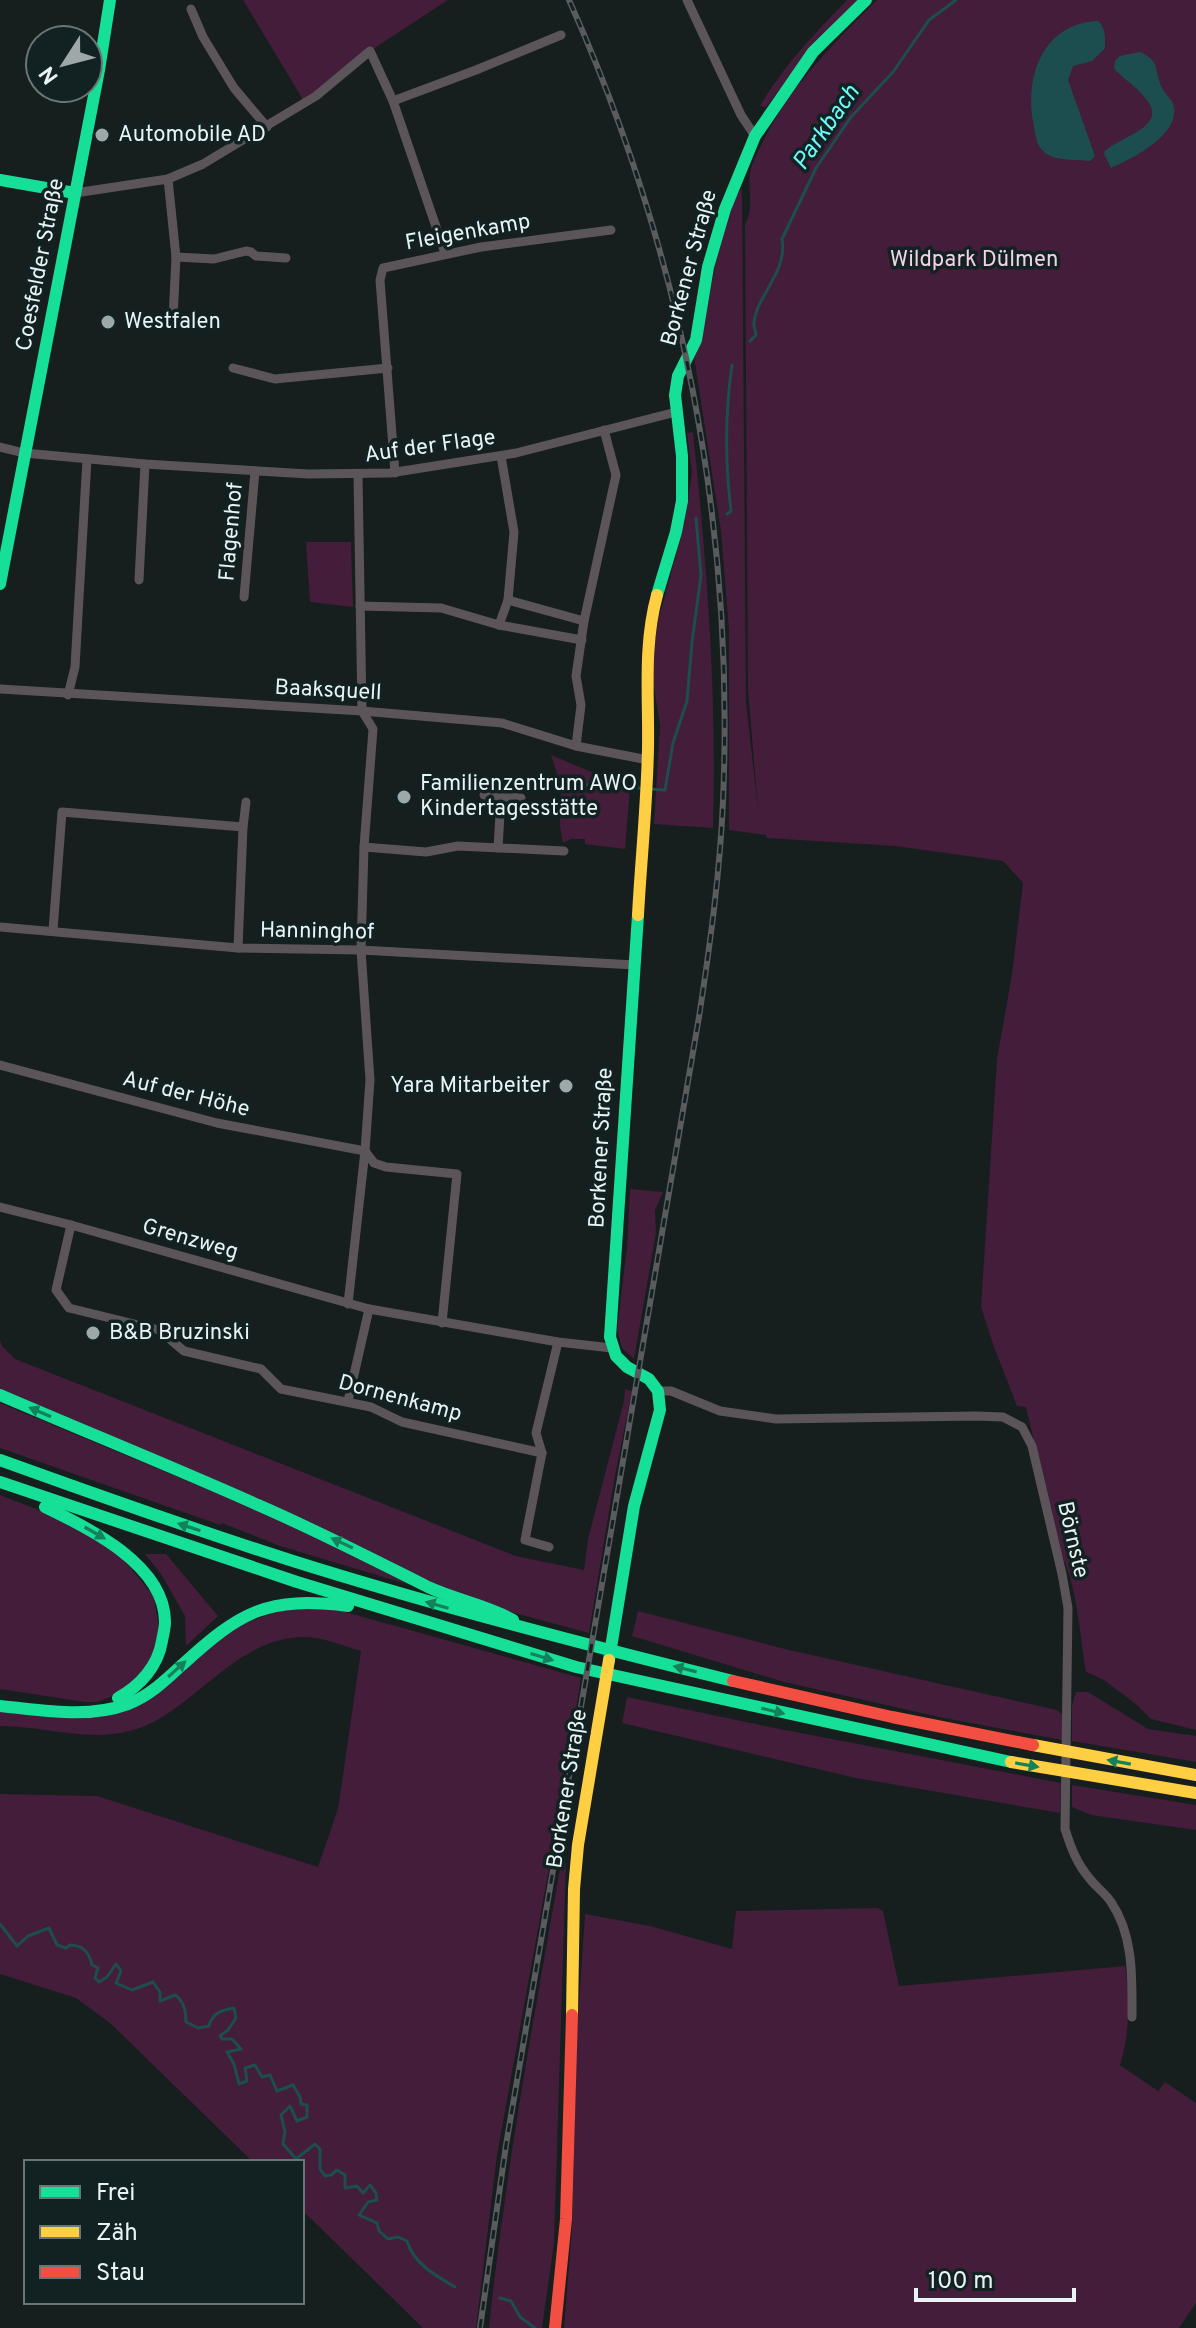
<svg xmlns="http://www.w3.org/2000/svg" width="1196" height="2328" font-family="Overpass,sans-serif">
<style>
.green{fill:#431d39}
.water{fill:#1d4e4f}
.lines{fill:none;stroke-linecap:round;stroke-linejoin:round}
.stream{stroke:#1d4e4f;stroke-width:3}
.street{stroke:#5b555a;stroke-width:9}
.fast{stroke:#16e098;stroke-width:12}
.slow{stroke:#ffcf43;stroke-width:12}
.jam{stroke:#f24e42;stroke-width:12}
.rail-casing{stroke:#5a5b5e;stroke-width:6}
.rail{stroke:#122222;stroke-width:3;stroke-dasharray:9;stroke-linecap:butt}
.oneway{fill:#14815d}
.poi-dot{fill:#9fa8a8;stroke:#122222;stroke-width:3}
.labels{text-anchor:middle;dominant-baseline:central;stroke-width:7;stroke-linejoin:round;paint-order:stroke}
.poi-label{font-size:22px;fill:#e9f3f3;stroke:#122222;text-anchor:start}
.street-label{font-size:22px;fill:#e9f3f3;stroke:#122222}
.park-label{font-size:22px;fill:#f5d2e8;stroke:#122222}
.water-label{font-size:24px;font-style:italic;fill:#6cfafc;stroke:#122222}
</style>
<rect width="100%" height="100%" fill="#161e1e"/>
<g class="green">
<polygon points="243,0 448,0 370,51 305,103"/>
<path d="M847 0H859L806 54 766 107 760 106C782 67 816 32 847 0Z"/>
<path d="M877 0H1196V1730L1151 1719 1137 1705 1104 1680 1086 1672C1079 1632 1078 1586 1059 1549L1026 1407 1017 1406 994 1347 981 1307 997 1059 1012 974 1023 883 1003 861 895 846 767 838 766 835 729 830V631L721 531 694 357C709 315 712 270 724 228 729 213 732 200 742 188L746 702 758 809 748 690 745 224C756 207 745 183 752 165 782 94 824 53 877 0Z"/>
<path d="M693 432C707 564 717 696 713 828L654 824 660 725 653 681 654 646 658 621 684 526 692 473 687 433Z"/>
<polygon points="306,542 351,542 353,607 310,602"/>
<polygon points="551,755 630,788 625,849 585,844 585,839 571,839 563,843 560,827 561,786"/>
<polygon points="630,1189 663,1192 655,1210 656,1233 634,1359 622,1348 617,1330 627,1247"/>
<polygon points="0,1340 2,1346 15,1359 516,1556 584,1570 588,1539 624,1401 625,1389 632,1391 614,1481 589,1633 507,1611 454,1593 0,1390"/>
<polygon points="0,1403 305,1530 410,1585 280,1546 222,1523 220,1525 0,1448"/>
<polygon points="0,1495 36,1509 78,1529 119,1553 154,1597 159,1629 151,1662 119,1694 97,1702 85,1702 0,1689"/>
<polygon points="145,1554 166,1554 218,1616 186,1646 185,1616 161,1574"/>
<path d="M290 1607 331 1608 581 1678 563 1791 497 2155 476 2328H423L302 2210V2162H253L110 2023 76 1998 0 1974V1794L97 1796 318 1867 338 1809 361 1651C343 1646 321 1636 302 1637 237 1639 200 1702 145 1726 96 1746 49 1726 0 1726V1710L105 1716 235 1627Z"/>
<polygon points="638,1611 785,1649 1057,1710 1062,1715 1062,1740 944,1718 784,1682 632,1636"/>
<polygon points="1076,1692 1088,1692 1148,1729 1196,1736 1196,1762 1072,1741 1072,1705"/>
<polygon points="627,1697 780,1729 1061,1783 1060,1813 856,1778 622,1723"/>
<polygon points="1072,1785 1196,1805 1196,1830 1091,1815 1072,1807"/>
<path d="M561 1863H566L554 2243 542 2328H489C505 2172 534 2017 561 1863Z"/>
<path d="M878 1908 883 1911 899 1986 1125 1966C1130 1998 1130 2034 1120 2065L1158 2091 1165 2082 1196 2103V2303L1179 2328H564L572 2228 577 2033 585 1914 650 1926 732 1949 736 1911Z"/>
</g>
<g class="water">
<path d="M1098 21C1106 27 1105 39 1105 48L1092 61 1073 66 1068 80 1095 156 1090 161C1076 159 1052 162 1042 150 1035 143 1035 130 1033 121 1025 73 1045 23 1098 21Z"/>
<path d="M1140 52C1161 61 1154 71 1162 88 1165 94 1171 98 1173 104 1183 133 1132 159 1111 168L1104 154 1105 151C1117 141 1132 136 1144 127 1171 106 1125 83 1114 68L1115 61 1120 56Z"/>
</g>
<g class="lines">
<g class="stream">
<path d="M750 341 756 335C756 331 753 327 754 323 756 296 788 272 782 239L816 168 851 117 893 72 929 20 956 0"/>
<path d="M727 514 731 511C725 462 725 413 732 365"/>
<polyline points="576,784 640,788"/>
<polyline points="648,789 665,790 673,743 687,701 692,642 701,575 696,518"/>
<path d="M0 1924 17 1946 28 1936 49 1928 57 1945 66 1948 70 1945C84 1946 89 1952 92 1965L98 1968 95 1978 99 1982 107 1977 116 1964 121 1971 116 1983 132 1990 153 1982 160 1992V2001L175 1995C184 2001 186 2012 186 2022L198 2028 209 2026C212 2013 222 2010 234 2008L236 2018 228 2030 220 2036 222 2039H232L241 2049 227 2052 234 2064 239 2084 247 2081 245 2068 255 2065 262 2077 270 2075 277 2091 293 2085 300 2097 301 2104 307 2105V2117L297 2121 290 2106 281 2115 285 2132 283 2144 296 2159 315 2144 320 2149V2169L325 2176 331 2175 337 2170 345 2175V2188L357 2186 363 2193 370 2185 376 2193 377 2200 368 2202 359 2215 377 2223 379 2231 388 2239 398 2237 407 2241C413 2263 436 2276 455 2287"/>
<polyline points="500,2298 511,2301 520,2317 535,2328"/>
</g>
<g class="street">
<polyline points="687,0 741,115 755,136"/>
<polyline points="191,9 203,37 234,88 267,127"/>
<polyline points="393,101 476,70 561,35"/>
<polyline points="168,179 176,257 173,319"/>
<polyline points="75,193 168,179 203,164 316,96 370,51 393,101 445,253"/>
<polyline points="176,257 214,259 246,251 251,252 256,256 286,258"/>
<polyline points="233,368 275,379 388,368"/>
<polyline points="0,447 24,453 145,464 308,474 390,473 516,453 676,412"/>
<polyline points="395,473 380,280 383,268 481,247 611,230"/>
<polyline points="139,580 145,464"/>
<polyline points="244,597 255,471"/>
<polyline points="508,600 584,621"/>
<polyline points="360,606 441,608 499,625 582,640"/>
<polyline points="499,625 508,600 514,532 501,456"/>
<polyline points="0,689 362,711 502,723 576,746 648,760"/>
<polyline points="68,695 75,667 87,459"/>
<polyline points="576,746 581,705 576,676 584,621 616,475 604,430"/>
<polyline points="484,795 501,797 498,848"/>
<polyline points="501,797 521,798"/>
<polyline points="243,827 246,802"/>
<polyline points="364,847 426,852 458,846 564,851"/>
<polyline points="0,927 238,948 361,950 635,965"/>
<polyline points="53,930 62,812 243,827 238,948"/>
<polyline points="0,1065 217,1123 365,1151 374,1163 386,1167 457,1174 442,1323"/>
<polyline points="0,1207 71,1225 369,1309 558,1342 612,1348"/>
<polyline points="71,1225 56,1290 69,1308 159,1330 184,1351 261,1369 281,1389 371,1407 402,1422 542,1453"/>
<polyline points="348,1304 365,1151 370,1080 361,950 364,847 373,729 362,711 358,475"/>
<path d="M658 1391H671L720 1411 776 1419 976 1416 1003 1417 1022 1427 1032 1446 1062 1574 1068 1608 1065 1829C1071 1848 1077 1864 1090 1879 1096 1887 1105 1893 1111 1902 1134 1936 1132 1978 1132 2017"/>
<polyline points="348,1401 369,1309"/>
<polyline points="549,1547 525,1540 542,1453 536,1433 558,1342"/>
</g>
<g class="fast">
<polyline points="0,180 75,193"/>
<polyline points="0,584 99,70 110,0"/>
<polyline points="657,595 676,532 682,501 682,456 675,395 678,376 696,340 708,267 725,209 755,136 813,52 866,0"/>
<path d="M0 1395C86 1432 173 1467 258 1505 316 1530 372 1559 428 1587 456 1600 487 1605 513 1620"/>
<path d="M0 1460C97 1495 195 1530 293 1561 439 1607 586 1645 733 1681"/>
<polyline points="0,1482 297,1582 576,1667 1011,1762"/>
<path d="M45 1507C89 1528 165 1565 165 1622 165 1628 163 1635 162 1641 158 1666 140 1686 118 1698"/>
<polyline points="609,1660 634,1506 660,1410 658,1391 649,1379 627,1367 616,1356 610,1337 638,915"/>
<path d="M0 1706C42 1710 87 1719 128 1704 149 1696 166 1680 182 1665 241 1611 267 1596 348 1606"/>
</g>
<g class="slow">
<path d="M638 915C641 859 647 804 648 748 649 696 643 647 657 595"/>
<polyline points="1033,1745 1196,1775"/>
<polyline points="1011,1762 1196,1793"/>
<polyline points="572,2015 574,1889 578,1845 609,1660"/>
</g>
<g class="jam">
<polyline points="733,1681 892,1717 1033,1745"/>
<polyline points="555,2328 566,2219 572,2015"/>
</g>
<g class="rail-casing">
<path id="rail" d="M480 2328 506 2145 699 1017C710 945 720 873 723 801 735 525 682 252 569 0"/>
</g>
<use href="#rail" class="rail"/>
</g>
<defs><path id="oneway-solid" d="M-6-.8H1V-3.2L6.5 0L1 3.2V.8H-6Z" transform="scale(2)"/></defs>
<g class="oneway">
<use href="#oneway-solid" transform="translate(40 1412) rotate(-157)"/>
<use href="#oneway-solid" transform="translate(189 1527) rotate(-162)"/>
<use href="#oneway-solid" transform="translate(95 1533) rotate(30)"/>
<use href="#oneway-solid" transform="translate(342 1543) rotate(-155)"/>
<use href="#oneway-solid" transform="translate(437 1605) rotate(-164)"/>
<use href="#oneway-solid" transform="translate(542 1657) rotate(17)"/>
<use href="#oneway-solid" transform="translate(177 1669) rotate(-42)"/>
<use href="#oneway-solid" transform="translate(685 1669) rotate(-166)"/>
<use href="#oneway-solid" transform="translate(773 1711) rotate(13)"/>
<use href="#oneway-solid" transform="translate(1119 1762) rotate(-170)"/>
<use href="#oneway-solid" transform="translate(1027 1765) rotate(10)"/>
</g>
<g class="poi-dot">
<circle cx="102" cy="135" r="8"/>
<circle cx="108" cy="322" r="8"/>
<circle cx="404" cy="797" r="8"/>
<circle cx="566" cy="1086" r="8"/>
<circle cx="93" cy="1333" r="8"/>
</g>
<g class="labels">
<g class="poi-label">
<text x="118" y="135">Automobile AD</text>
<text x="124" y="322">Westfalen</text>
<text x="420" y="784">Familienzentrum AWO<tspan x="420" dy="25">Kindertagesstätte</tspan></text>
<text x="550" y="1086" text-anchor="end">Yara Mitarbeiter</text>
<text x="109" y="1333">B&amp;B Bruzinski</text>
</g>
<g class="street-label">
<text transform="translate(468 233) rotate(-10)">Fleigenkamp</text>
<text transform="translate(41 265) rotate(-79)">Coesfelder Straße</text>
<text transform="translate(690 268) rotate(-75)">Borkener Straße</text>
<text transform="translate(430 447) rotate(-8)">Auf der Flage</text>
<text transform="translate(232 532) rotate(-85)">Flagenhof</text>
<text transform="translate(328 691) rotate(3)">Baaksquell</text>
<text transform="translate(317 932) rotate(1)">Hanninghof</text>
<text transform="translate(186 1095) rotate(14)">Auf der Höhe</text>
<text transform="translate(602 1148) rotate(-87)">Borkener Straße</text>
<text transform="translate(190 1240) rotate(16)">Grenzweg</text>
<text transform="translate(400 1399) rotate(15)">Dornenkamp</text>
<text transform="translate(1072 1540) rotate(77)">Börnste</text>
<text transform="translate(568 1789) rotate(-81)">Borkener Straße</text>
</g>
<g class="park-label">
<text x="974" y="260">Wildpark Dülmen</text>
</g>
<g class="water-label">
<text transform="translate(827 128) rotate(-55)">Parkbach</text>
</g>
</g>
<rect x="24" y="2160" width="280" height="144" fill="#122222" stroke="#687676" stroke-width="2"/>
<rect x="40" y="2186" width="40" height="12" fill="#16e098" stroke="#687676" stroke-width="2"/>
<text x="96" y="2200" font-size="24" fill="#e9f3f3">Frei</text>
<rect x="40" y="2226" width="40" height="12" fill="#ffcf43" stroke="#687676" stroke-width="2"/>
<text x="96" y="2240" font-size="24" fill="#e9f3f3">Zäh</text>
<rect x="40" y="2266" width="40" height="12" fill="#f24e42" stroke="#687676" stroke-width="2"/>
<text x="96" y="2280" font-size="24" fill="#e9f3f3">Stau</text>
<g transform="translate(64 64) rotate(234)"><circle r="38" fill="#122222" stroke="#687676" stroke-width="2"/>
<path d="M0-6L14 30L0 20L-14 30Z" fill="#9fa8a8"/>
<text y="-12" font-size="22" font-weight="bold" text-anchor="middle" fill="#e9f3f3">N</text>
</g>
<path d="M916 2288v12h158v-12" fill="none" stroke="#e9f3f3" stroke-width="4"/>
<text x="928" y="2288" font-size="24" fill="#e9f3f3" stroke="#122222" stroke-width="6" paint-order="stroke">100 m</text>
</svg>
